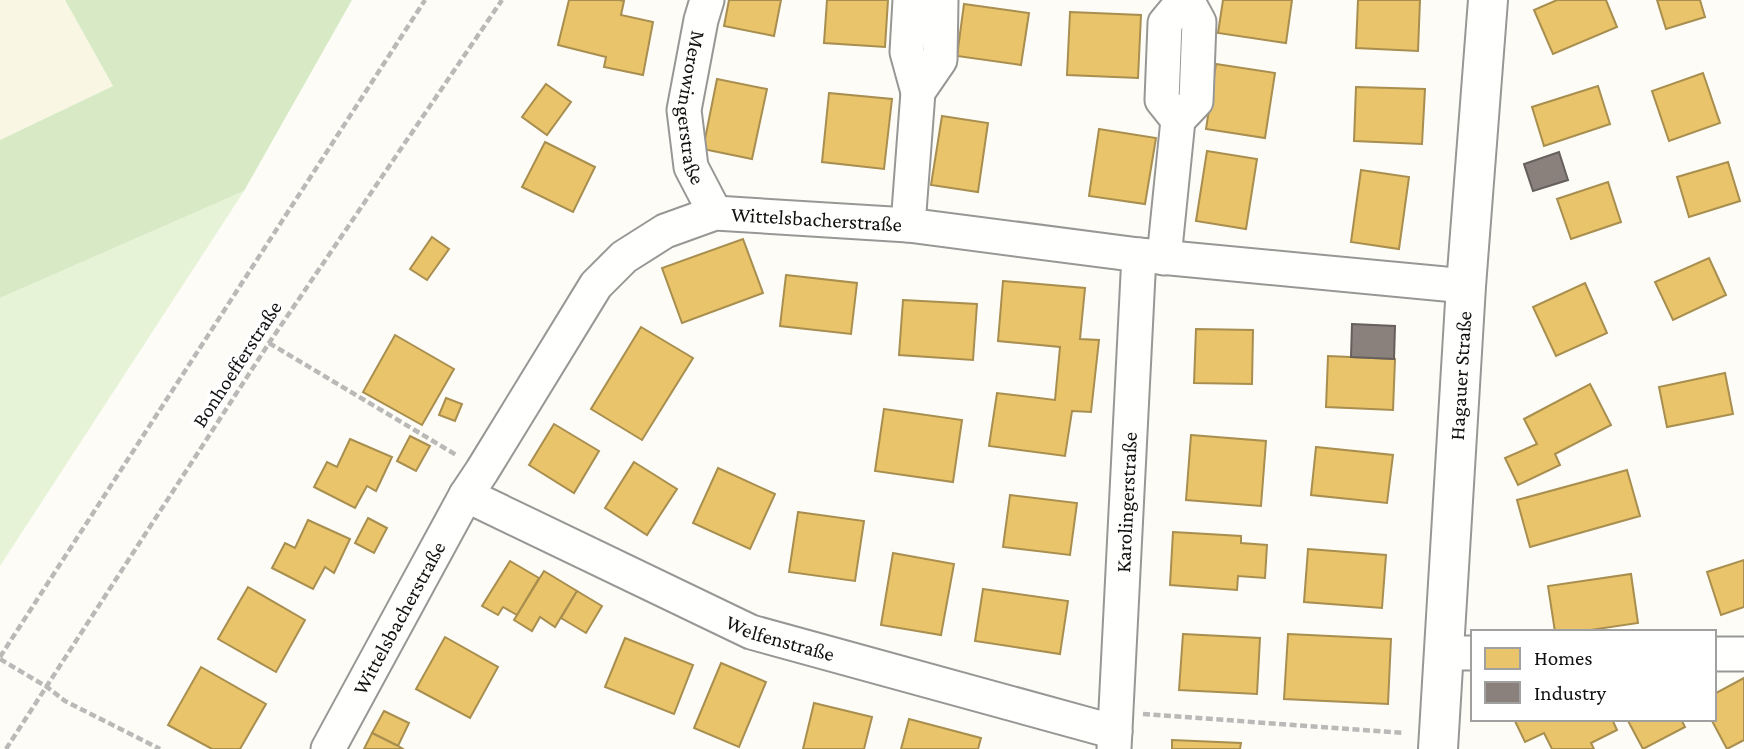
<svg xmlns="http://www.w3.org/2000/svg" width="1744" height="749" font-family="'Crimson Pro',serif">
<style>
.farmland{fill:#f9f7e4}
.green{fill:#e7f3d7}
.forest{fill:#d8eac5}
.homes{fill:#e9c46a;stroke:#a88e4f;stroke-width:2}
.industry{fill:#8a817c;stroke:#665f5c;stroke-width:2}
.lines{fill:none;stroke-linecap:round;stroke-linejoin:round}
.minor-casing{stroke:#979795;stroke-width:37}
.tertiary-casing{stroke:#979795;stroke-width:42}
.path{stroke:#b9b9b8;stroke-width:4.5;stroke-dasharray:7 3.5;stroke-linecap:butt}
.minor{stroke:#fffffe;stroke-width:33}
.tertiary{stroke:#fffffe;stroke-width:38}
.labels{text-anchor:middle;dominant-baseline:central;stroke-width:7;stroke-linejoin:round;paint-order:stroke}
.street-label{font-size:21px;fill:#111;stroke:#fff}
</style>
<rect width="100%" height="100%" fill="#fdfcf7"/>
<polygon class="farmland" points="0,0 65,0 113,86 0,140"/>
<polygon class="green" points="244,191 0,566 0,298"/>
<polygon class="forest" points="65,0 352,0 244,191 0,298 0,140 113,86"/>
<g class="homes">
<polygon points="569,0 619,0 624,1 621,15 653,22 643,75 604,67 606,57 558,45"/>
<polygon points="729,0 781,0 774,36 724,26"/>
<polygon points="827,0 888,0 885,47 824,43"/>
<polygon points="1223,0 1292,0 1286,43 1218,33"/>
<polygon points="1358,0 1420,0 1418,51 1356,48"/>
<polygon points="1557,0 1606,0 1617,27 1553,54 1534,10"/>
<polygon points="1657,0 1700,0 1705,17 1666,29"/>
<polygon points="964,4 1029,13 1021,65 957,56"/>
<polygon points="1070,12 1141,15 1138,78 1067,75"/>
<polygon points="1216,64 1275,73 1265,138 1206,129"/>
<polygon points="1703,73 1720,123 1669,141 1652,91"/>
<polygon points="717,79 767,89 752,159 703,149"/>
<polygon points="546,84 571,102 547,135 522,117"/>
<polygon points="1598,86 1610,124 1544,146 1532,107"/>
<polygon points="1356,87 1425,89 1422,144 1354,141"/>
<polygon points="829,93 892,99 884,169 822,162"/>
<polygon points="942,116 988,123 978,192 931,185"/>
<polygon points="1099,129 1156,138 1145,204 1089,196"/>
<polygon points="545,142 595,167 573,212 522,187"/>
<polygon points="1207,151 1257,159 1246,229 1196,221"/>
<polygon points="1728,162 1740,201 1689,217 1677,177"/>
<polygon points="1361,170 1409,177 1399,249 1351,242"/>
<polygon points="1608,182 1621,222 1571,239 1557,199"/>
<polygon points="432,237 449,249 427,280 410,269"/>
<polygon points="743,239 763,293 682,323 662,268"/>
<polygon points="1709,258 1726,295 1673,320 1655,282"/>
<polygon points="786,275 857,283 851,334 780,326"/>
<polygon points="1003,281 1085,288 1080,339 1099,340 1091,412 1072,411 1065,456 989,446 997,393 1055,400 1060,347 998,341"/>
<polygon points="1585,283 1607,333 1556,356 1533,307"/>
<polygon points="903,300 977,304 973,360 899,355"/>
<polygon points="641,327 693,358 642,440 591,409"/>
<polygon points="1196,329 1253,330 1252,384 1194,383"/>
<polygon points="395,335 454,369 422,425 363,392"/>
<polygon points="1328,356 1395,359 1393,410 1326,407"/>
<polygon points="1725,373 1733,414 1667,427 1659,387"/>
<polygon points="1590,384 1611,425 1555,454 1560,465 1518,485 1505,458 1537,444 1524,419"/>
<polygon points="446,398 462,404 455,421 439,415"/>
<polygon points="884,409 962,420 953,482 875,471"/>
<polygon points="554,424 599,451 574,493 529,465"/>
<polygon points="1191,435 1266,441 1261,506 1186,500"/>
<polygon points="410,436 430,446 416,471 397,461"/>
<polygon points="350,439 392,457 376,491 367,486 355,508 314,487 327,462 337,467"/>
<polygon points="1316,447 1393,455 1387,503 1311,495"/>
<polygon points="634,462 677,489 647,535 605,508"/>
<polygon points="718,468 775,494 750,549 693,523"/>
<polygon points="1627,470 1640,516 1530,547 1517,500"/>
<polygon points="1010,495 1077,503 1070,555 1003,547"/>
<polygon points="798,512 864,521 855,581 789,572"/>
<polygon points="368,518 387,528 374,553 355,543"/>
<polygon points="308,520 350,539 334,573 325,567 313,589 272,568 285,543 295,548"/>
<polygon points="1173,532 1241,536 1241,543 1267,545 1265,578 1238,576 1237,590 1170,585"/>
<polygon points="1308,549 1386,555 1382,608 1304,602"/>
<polygon points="893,553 954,564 941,635 881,625"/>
<polygon points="1744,560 1744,607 1721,615 1707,572"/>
<polygon points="510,561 539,578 517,615 503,607 498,615 482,606"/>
<polygon points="544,571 577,591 555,627 540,617 532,631 514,620"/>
<polygon points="1631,574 1638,623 1577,632 1555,632 1548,586"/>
<polygon points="248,587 305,620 276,672 218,639"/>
<polygon points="983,589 1068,601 1060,654 975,641"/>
<polygon points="577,591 602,606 586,633 561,618"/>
<polygon points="1183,634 1260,638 1257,694 1179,690"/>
<polygon points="1288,634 1391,639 1388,704 1284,699"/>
<polygon points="445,637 498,667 470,718 416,689"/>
<polygon points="625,638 693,665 674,714 605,687"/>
<polygon points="721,663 766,682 739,747 694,728"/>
<polygon points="201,667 266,704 240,749 212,749 168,725"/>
<polygon points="1744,678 1744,740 1727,749 1711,719 1714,719 1714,694"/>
<polygon points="814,703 872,717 864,749 803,749"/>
<polygon points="384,711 409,723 398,746 372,733"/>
<polygon points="909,719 981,738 978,749 901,749"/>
<polygon points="1514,719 1612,719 1617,730 1591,743 1594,749 1552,749 1544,733 1525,742"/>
<polygon points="1627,719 1681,719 1685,727 1643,749"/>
<polygon points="372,733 398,746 403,749 364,749"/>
<polygon points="1172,740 1241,743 1240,749 1172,749"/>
</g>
<g class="industry">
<polygon points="1559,152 1568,180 1533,191 1524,164"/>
<polygon points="1352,324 1395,326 1394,359 1351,357"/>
</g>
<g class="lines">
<g class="minor-casing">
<g id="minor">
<path id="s1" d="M707 0 701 20 684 110 691 167 715 213"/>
<polyline points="910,0 907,52 918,92"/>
<polyline points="1178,120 1162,100 1165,23 1184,0"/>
<polyline points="908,225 918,92 940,60 941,0"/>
<polyline points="1164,258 1178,120 1196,101 1199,22 1187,0"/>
<path id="s2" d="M466 495 751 632 1115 732"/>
<polyline points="1445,653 1473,653"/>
<polyline points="1714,654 1744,654"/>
<path id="s3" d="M328 749 466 495 482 471 596 285 624 257 665 231 715 213 908 225 1139 255 1466 286"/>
<path id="s4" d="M1114 749 1139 255"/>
</g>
</g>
<g class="tertiary-casing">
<g id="tertiary">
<path id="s5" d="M1438 749 1466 286 1488 0"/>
</g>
</g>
<g class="path">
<polyline points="269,343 458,456"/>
<polyline points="0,657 425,0"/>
<polyline points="0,659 47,687 65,701 160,749"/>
<polyline points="1143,714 1404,733"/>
<polyline points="6,749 269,343 502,0"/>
</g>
<use href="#minor" class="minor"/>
<use href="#tertiary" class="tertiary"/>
</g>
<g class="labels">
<g class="street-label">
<text stroke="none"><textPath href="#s1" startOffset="110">Merowingerstraße</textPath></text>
<text stroke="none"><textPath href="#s3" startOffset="779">Wittelsbacherstraße</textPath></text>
<text transform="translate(237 364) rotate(-57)">Bonhoefferstraße</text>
<text stroke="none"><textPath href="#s5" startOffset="374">Hagauer Straße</textPath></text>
<text stroke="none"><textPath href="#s4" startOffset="247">Karolingerstraße</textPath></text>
<text stroke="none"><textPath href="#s3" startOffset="149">Wittelsbacherstraße</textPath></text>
<text stroke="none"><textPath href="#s2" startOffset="346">Welfenstraße</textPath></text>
</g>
</g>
<rect x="1471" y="630" width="245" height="91" fill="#ffffff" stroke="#a0a0a0" stroke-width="2"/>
<rect x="1485" y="648" width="35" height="21" fill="#e9c46a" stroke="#a0a0a0" stroke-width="2"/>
<text x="1534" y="665" font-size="21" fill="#111111">Homes</text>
<rect x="1485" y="682" width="35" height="21" fill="#8a817c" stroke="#a0a0a0" stroke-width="2"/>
<text x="1534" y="700" font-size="21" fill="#111111">Industry</text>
</svg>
